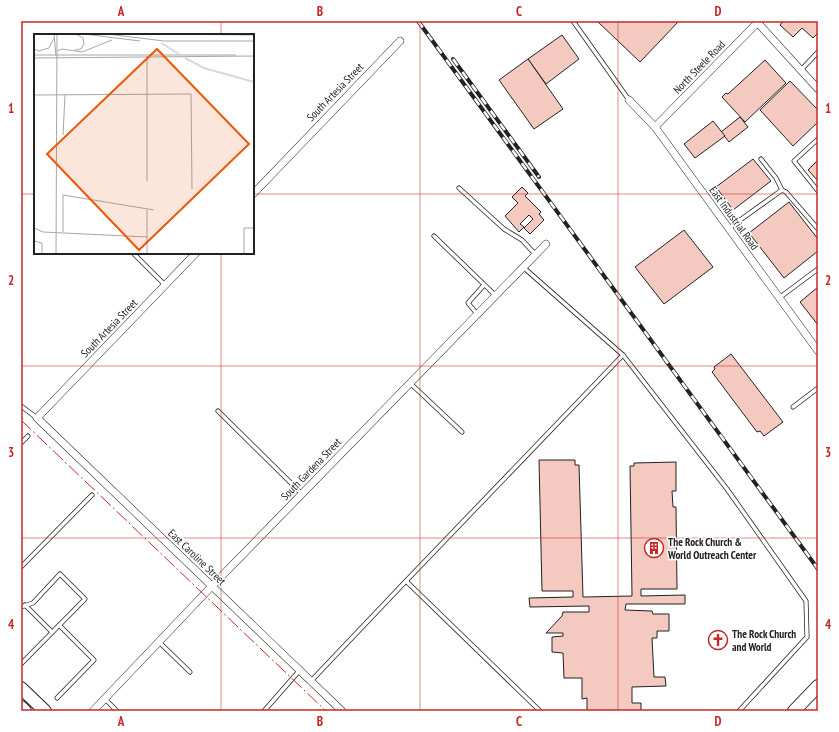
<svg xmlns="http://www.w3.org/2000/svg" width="839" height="732" font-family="'PT Sans Narrow',sans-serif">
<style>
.building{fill:#f3c9c0;stroke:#222}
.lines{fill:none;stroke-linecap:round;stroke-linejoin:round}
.lane-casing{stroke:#222;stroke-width:5}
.street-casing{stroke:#222;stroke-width:8}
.primary-casing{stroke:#222;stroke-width:14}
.lane{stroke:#fff;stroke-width:3.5}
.street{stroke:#fff;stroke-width:7}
.primary{stroke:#fff;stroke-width:12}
.rail-casing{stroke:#222;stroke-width:4}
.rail{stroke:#fff;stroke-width:2.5;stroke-dasharray:8;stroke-linecap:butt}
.power{stroke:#c62828;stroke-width:1;stroke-dasharray:14 3 2 3;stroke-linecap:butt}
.grid{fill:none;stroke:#c62828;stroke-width:1;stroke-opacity:0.55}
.labels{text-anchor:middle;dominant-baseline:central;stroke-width:3;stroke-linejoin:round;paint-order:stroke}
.street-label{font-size:11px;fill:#222;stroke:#fff}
.poi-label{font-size:11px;font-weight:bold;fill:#222;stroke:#fff;text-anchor:start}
.inset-river{fill:none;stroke:#d9d9d9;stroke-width:2}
.inset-road{fill:none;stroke:#a7a7a7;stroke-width:1}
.view{fill:#e8590c;fill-opacity:0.15;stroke:#e8590c;stroke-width:2}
.inset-edge{fill:none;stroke:#222;stroke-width:2}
.neatline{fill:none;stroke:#c62828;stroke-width:1.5}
.grid-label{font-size:13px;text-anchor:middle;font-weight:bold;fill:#c62828}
</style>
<rect width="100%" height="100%" fill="#fff"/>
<g class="building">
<polygon points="597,21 679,21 640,62"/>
<polygon points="783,21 818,21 818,33 813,38 802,28 793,37 780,25"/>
<polygon points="562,35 579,59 546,84 528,59"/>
<polygon points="528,59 563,109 534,129 499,80"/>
<polygon points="765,60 786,83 745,122 722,97 726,93 728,94"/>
<polygon points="790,81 818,110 818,122 793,146 760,110"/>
<polygon points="740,117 748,127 729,142 721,132"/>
<polygon points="713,121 725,136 695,158 684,144"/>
<polygon points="753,159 771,181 733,210 716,187"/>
<polygon points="818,160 818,181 808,170"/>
<polygon points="522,187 528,193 525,196 541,212 539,214 544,220 530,234 524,228 533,219 529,215 520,224 524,227 519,232 505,216 518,203 512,197"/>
<polygon points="789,202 818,239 818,251 784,278 749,233"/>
<polygon points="684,230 713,267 664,304 635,267"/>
<polygon points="818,287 818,325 800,302"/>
<polygon points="731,354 783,422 764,436 760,431 757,432 712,372 715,369 714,367"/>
<polygon points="539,460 575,460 575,465 579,465 583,597 632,596 630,466 634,466 634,463 676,462 676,491 672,491 673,507 676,507 677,589 641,589 641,596 685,595 685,604 626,604 625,610 652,611 653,614 669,614 669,631 657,631 657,638 652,638 654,677 665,677 666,686 632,687 632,703 641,703 641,711 587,711 587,698 582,699 582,678 564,678 563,653 552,652 552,637 563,636 563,633 546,633 562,616 563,612 589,612 589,606 530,607 529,598 573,597 573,591 542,591"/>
</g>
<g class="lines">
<g class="lane-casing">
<g id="lane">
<polyline points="573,21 629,100"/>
<polyline points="801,70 818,52"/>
<polyline points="818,139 794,161 818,191"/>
<polyline points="761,159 776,178 782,190"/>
<polyline points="459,188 504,229 522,240 535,254"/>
<polyline points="729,228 782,190 786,192 818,229"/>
<polyline points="434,236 495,295"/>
<polyline points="133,253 165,285"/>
<polyline points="523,267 623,355 727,489 806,601 807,637 739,711"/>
<polyline points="779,298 818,269"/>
<polyline points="477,314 468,303 484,285"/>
<polyline points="410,383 462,432"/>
<polyline points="21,406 37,418"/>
<polyline points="793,407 818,388"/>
<polyline points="218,411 302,494"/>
<polyline points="21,443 28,436"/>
<polyline points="21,567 92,495"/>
<polyline points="406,581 623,355"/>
<polyline points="25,605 52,632"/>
<polyline points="21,607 33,603 60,574 85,599 21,664"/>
<polyline points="159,642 190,672"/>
<polyline points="311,681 406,581 540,711"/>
<polyline points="57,698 94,660 59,625"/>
<polyline points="105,699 117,711"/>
<polyline points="264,711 300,670"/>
</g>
</g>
<g class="street-casing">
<g id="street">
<polyline points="757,22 818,89"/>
<polyline points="629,100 655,127 818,351"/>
<polyline points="655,127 759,21"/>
<polyline points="253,194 400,41"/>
<polyline points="196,253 37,418 342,711"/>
<polyline points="93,711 212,586 546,244"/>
</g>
</g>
<g class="primary-casing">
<g id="primary">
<polyline points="21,688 45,711"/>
<polyline points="21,707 25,711"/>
<polyline points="794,711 818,686"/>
</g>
</g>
<use href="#lane" class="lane"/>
<use href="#street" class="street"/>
<use href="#primary" class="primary"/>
<g class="rail-casing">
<g id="rail">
<polyline points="418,21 818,569"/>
<polyline points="453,59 539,177"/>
</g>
</g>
<use href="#rail" class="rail"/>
<polyline class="power" points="21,420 326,711"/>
</g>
<path class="grid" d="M221 21V35M420 21V711M618 21V711M21 194H35M253 194H818M221 253V711M21 366H818M21 538H818"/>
<defs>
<g id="building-ring" transform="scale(1)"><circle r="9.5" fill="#fff" stroke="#c62828" stroke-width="1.5"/><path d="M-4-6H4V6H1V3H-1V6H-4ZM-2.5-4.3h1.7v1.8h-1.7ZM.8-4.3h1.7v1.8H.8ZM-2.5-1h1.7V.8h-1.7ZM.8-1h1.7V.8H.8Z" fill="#c62828"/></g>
<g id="church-ring" transform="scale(1)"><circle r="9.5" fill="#fff" stroke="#c62828" stroke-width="1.5"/><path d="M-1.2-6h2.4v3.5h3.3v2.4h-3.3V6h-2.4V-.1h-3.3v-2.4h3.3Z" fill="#c62828"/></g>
</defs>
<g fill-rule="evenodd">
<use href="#building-ring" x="654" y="548"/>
<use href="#church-ring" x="718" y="640"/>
</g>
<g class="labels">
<g class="street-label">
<text transform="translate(699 67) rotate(-46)">North Steele Road</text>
<text transform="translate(335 92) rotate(-46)">South Artesia Street</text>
<text transform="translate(734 218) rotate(54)">East Industrial Road</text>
<text transform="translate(109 328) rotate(-46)">South Artesia Street</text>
<text transform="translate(311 469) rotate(-46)">South Gardena Street</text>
<text transform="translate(197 557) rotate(44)">East Caroline Street</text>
</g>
<g class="poi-label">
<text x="668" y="542">The Rock Church &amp;<tspan x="668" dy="13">World Outreach Center</tspan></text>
<text x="732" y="634">The Rock Church<tspan x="732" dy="13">and World</tspan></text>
</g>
</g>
<g transform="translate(34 34)">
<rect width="220" height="220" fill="#fff"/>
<path class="inset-river" d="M127 9 145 20M151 24 170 34 220 48"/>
<path class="inset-road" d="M20 0 22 22M50 0 106 7M73 0 130 7H220M116 0 220 1M0 15 5 17 15 14 20 4M41 16 47 15 50 10 49 4 42 0M23 17 28 15 48 18 78 6M0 21H202M0 24 220 22M0 61 157 60 158 155M29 101 31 61M113 147V22M0 194 9 198 113 203M29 198V161L120 176M0 207 8 209V220M22 220 23 0M113 220V176M210 220V194H220"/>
<path class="view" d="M123 15 215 110 105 216 13 120Z"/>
<rect width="220" height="220" class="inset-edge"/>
</g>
<rect width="839" height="732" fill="none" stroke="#ffffff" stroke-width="44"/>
<rect x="22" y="22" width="795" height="688" class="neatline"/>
<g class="grid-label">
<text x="121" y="16">A</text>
<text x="320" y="16">B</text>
<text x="519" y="16">C</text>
<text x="718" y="16">D</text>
<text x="11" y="113">1</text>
<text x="828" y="113">1</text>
<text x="11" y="285">2</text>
<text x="828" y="285">2</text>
<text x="11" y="457">3</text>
<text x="828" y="457">3</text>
<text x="11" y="629">4</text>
<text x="828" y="629">4</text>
<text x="121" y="726">A</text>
<text x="320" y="726">B</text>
<text x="519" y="726">C</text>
<text x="718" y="726">D</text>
</g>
</svg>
